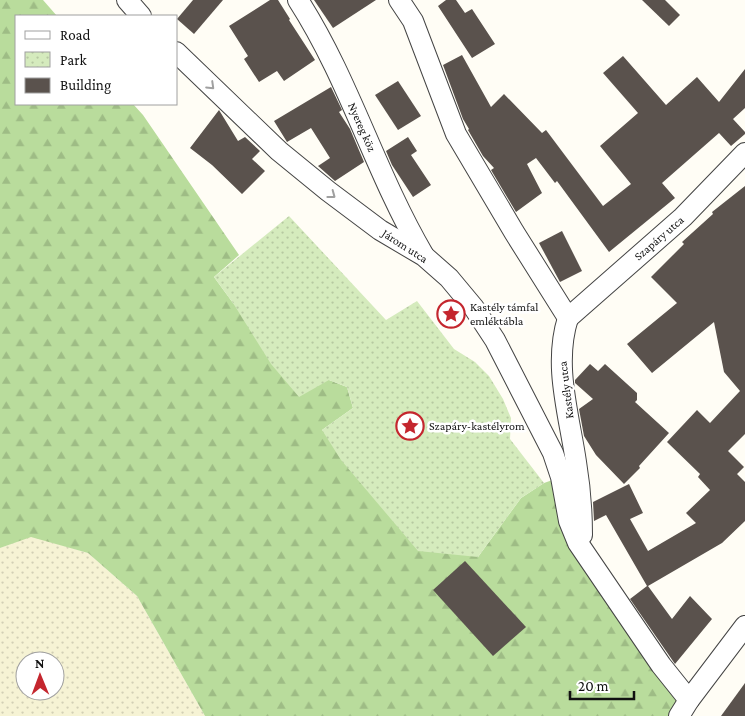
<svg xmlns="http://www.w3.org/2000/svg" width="745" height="716" font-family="'Crimson Pro',serif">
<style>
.farmland{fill:url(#farmland-dots);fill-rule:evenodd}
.forest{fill:url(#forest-firs)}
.park{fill:url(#park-dots)}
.building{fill:#5a524d}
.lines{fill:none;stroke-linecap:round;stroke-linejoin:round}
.street-casing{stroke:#444;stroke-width:22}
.street{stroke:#fff;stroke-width:20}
.oneway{stroke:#a0a0a0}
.labels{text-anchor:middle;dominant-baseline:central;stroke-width:5;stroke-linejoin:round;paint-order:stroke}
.street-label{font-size:12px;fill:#111;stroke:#fff}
.poi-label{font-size:12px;fill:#111;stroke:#fff;text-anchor:start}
</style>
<defs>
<pattern id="farmland-dots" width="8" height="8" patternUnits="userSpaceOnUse" patternTransform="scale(1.25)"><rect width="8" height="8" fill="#f6f3d4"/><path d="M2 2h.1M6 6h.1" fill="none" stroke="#d2cfb5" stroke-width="1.8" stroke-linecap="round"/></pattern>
<pattern id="forest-firs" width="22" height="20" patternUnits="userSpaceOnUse" patternTransform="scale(1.25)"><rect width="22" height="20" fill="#b9dc9c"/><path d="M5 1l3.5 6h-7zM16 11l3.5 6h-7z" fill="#9ebc85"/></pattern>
<pattern id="park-dots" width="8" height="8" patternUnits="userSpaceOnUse" patternTransform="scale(1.25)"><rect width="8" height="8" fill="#d5ebbd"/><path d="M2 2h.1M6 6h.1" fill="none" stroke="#b6c8a1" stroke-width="1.8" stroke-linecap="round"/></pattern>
</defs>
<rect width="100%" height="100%" fill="#fffdf5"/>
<path class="farmland" d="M31 536 88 553 137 596 205 716H0V548ZM25 661H55V691H25Z"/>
<polygon class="forest" points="0,0 43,0 57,16 16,16 16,104 133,104 143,115 239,255 214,277 233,303 329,380 347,387 353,408 322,430 478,557 521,498 544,483 561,477 569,521 689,700 679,716 205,716 137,596 88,553 31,537 0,548"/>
<polygon class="park" points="289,216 386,320 417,301 454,349 475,362 489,376 503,399 511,418 510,439 544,483 521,498 478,557 418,551 341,460 322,430 353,408 347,387 329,380 299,397 271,364 233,303 214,277"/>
<g class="building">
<polygon points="193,0 223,0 194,34 177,19"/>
<polygon points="270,0 278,0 290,19 289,20 315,60 284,81 277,71 259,82 244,59 248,56 229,26"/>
<polygon points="314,0 376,0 333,28"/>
<polygon points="446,0 456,0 465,13 472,9 495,44 472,58 438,6"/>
<polygon points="642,0 665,0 680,15 669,26"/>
<polygon points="462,55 491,107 504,94 542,133 546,130 603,206 631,184 600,146 638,113 603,73 623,56 666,105 697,77 719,102 745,69 745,108 733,119 745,132 745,134 731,146 719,133 662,183 675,198 609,252 557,181 555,183 536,158 527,164 542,193 516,212 491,170 494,168 483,156 468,130 469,129 463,119 443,65"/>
<polygon points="398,81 421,116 398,130 375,95"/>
<polygon points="331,87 342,110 339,112 350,129 364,162 335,181 318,166 330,158 311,128 287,142 274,121"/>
<polygon points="219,110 238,141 245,137 260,151 252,159 265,171 242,194 212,165 190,148"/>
<polygon points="408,137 417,151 411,155 431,185 413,197 392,165 386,151"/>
<polygon points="745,186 745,434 728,451 744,467 737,474 745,482 745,521 722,543 648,586 672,619 690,596 712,619 675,664 630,599 647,586 606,515 594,521 593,502 629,484 643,513 630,519 648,551 696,523 686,513 710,490 698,477 700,474 667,442 697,410 710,423 740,391 724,372 714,322 652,373 627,344 677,303 651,277 684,244 682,242 713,214 712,212"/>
<polygon points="562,231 582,271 560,282 539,243"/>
<polygon points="590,364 598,371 605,364 637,393 637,400 635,402 669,433 639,466 640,468 624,484 596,455 584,436 579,409 593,399 575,383 575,380"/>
<polygon points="465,561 526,627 493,656 433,590"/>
<polygon points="745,683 745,716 721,716"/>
</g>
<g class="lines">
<g class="street-casing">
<g id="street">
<polyline points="127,0 141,16"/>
<path d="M298 0C349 79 375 172 423 254"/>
<polyline points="399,0 413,21 456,134 514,232 568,318"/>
<polyline points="176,52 279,151 328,191 380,230 424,256 449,278 474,308 495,340 553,453 561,477 569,521 578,543 661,665 689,700"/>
<polyline points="568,318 683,217 745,153"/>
<path d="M568 318C553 365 569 414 576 462 580 486 582 511 582 535"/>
<polyline points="679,716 689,700 745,626"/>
</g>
</g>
<use href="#street" class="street"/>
</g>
<defs><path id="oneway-chevron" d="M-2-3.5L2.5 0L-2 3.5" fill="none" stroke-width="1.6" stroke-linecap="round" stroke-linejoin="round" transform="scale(1.25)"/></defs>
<g class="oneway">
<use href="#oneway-chevron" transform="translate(211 86) rotate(44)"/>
<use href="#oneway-chevron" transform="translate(332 195) rotate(37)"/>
</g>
<defs>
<g id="sight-ring" transform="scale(1.4375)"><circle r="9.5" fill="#fff" stroke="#c4262e" stroke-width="1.5"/><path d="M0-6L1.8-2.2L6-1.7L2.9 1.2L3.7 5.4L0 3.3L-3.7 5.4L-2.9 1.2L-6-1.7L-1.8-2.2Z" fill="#c4262e"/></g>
</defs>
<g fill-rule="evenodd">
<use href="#sight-ring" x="451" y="314"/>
<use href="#sight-ring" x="410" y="426"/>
</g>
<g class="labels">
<g class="street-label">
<text transform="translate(362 127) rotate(66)">Nyereg köz</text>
<text transform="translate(659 238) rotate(-41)">Szapáry utca</text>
<text transform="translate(405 246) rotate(33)">Járom utca</text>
<text transform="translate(566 390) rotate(-97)">Kastély utca</text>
</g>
<g class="poi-label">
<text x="470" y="307">Kastély támfal<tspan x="470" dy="14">emléktábla</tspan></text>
<text x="429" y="426">Szapáry-kastélyrom</text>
</g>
</g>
<rect x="15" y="15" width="162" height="90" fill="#ffffff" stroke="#a0a0a0"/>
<rect x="25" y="31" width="25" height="8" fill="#ffffff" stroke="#a0a0a0"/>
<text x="60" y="40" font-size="15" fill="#111111">Road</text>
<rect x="25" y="52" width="25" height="15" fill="url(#park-dots)" stroke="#a0a0a0"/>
<text x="60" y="65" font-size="15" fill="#111111">Park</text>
<rect x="25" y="78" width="25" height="15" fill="#5a524d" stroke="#a0a0a0"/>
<text x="60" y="90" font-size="15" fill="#111111">Building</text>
<g transform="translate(40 676) rotate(359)"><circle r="24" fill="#ffffff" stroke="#a0a0a0"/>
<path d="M0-4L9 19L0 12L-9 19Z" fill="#c4262e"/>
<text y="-8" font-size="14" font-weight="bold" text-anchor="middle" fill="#111111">N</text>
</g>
<path d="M570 691v8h64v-8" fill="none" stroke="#111111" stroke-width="2.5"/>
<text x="578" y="691" font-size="15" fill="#111111" stroke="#ffffff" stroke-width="4" paint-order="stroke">20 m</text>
</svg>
